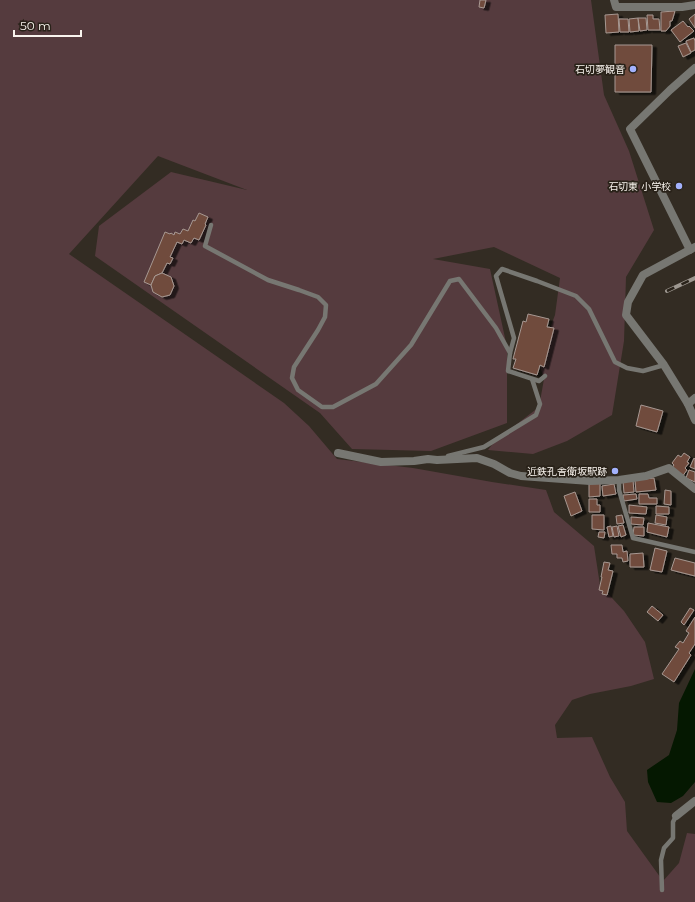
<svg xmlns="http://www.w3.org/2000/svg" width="695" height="902" font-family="Montserrat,'Noto Sans JP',sans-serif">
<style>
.green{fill:#553b3e}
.water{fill:#051801}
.building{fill:#6f4b3c;stroke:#a79892;filter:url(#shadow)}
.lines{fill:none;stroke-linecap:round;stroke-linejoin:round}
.service{stroke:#777772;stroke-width:4.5}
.minor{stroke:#777772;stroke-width:8}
.rail-casing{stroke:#9d9790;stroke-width:4}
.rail{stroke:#292219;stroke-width:2.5;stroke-dasharray:8;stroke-linecap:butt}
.poi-dot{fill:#a3b2fd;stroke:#292219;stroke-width:1.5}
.labels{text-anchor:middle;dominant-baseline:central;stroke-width:3.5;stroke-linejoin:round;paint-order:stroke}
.poi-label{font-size:10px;fill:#f9f4ee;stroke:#292219;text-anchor:end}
</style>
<defs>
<filter id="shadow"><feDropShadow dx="4.5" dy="2.5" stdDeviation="0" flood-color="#0009"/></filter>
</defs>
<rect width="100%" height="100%" fill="#332c23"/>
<polygon class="green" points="0,0 591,0 604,95 629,151 654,230 626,277 624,341 612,415 567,441 533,454 488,450 494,442 539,407 544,379 538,360 555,315 560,278 494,247 433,259 490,269 507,347 507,423 431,451 352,449 320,413 95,256 99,226 171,172 247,190 158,156 69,254 284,403 309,426 337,459 413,468 492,482 546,490 554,512 594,546 600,585 624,611 645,642 654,679 631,686 590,694 572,700 555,725 557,738 592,737 610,777 625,802 627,831 663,881 679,863 687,833 695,834 695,902 0,902"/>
<polygon class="water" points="695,669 695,782 683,796 671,803 657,802 648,782 647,770 669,755 677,730 679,703"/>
<g class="building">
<polygon points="480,0 486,0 484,8 479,7"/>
<polygon points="675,11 672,21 670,21 670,26 666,31 661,31 661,12"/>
<polygon points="618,14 619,32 606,33 605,15"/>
<polygon points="695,14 695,28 689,19"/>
<polygon points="647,15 653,15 653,19 659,19 660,30 648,30"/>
<polygon points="638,18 639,31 630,32 629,19"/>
<polygon points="638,18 646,18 647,30 640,31"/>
<polygon points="619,19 628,19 629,32 620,32"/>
<polygon points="683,21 688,27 689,26 694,31 680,42 671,30"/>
<polygon points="694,38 695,41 695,50 691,52 686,41"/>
<polygon points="686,43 691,53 683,57 678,46"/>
<polygon points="615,45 652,45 651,92 615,92"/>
<polygon points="199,213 208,217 205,224 206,225 199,240 194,238 191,243 184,240 182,244 177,242 170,257 173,258 170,264 167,263 162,273 155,276 151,285 144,282 165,232 170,234 171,233 174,235 175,232 180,234 183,229 188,231 193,220 195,221"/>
<polygon points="162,273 171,277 174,286 170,295 162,297 153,292 151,285 155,276"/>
<polygon points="528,314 549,319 547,327 554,328 544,367 540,365 537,375 513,368 516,359 513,359 523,321 526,322"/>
<polygon points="641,405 663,411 657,432 636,426"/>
<polygon points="684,453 690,457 687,462 689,463 685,468 687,470 682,477 671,469 674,465 672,463 678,455 681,457"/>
<polygon points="694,458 695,459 695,469 690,467"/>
<polygon points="689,470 695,472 695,482 686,478"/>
<polygon points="654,478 656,490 636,492 635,480"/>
<polygon points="633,480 634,492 624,493 623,481"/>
<polygon points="589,482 600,482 600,496 589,497"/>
<polygon points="614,484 616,494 603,496 602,486"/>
<polygon points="665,490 671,491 671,505 664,504"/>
<polygon points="575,492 582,511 571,516 564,496"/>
<polygon points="636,494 637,499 624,501 623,495"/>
<polygon points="639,494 648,494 649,498 657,498 657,504 639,504"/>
<polygon points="589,499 597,499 597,505 600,505 600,512 589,512"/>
<polygon points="629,505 647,507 646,514 629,513"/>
<polygon points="656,506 669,507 669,514 656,514"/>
<polygon points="592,515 604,515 604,530 592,529"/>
<polygon points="622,515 624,523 617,524 616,516"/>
<polygon points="656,515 667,517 666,525 655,523"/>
<polygon points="631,517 644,518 643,525 631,524"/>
<polygon points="648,523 669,527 667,537 647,532"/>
<polygon points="623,525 626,535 621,537 618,526"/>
<polygon points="611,526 613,536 609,537 607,527"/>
<polygon points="617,526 619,536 614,537 612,527"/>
<polygon points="634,527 644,527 644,536 633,535"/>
<polygon points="599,532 605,532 604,538 598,537"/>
<polygon points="611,545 622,545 623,552 627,551 628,561 623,562 622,558 617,558 617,554 612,554"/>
<polygon points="655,548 667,551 662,572 650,570"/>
<polygon points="643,553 644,567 630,567 630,554"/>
<polygon points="675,558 695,563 695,576 671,570"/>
<polygon points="604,562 610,563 608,570 613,571 607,595 602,594 603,591 599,590 602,577 601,577"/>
<polygon points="652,606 663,615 658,621 647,612"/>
<polygon points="690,608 694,610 684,625 681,622"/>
<polygon points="695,617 695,644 689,653 691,655 674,682 662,674 679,649 675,647 680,641 683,643 689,633 686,631"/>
</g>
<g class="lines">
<g class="service">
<polyline points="211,225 205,246 268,280 299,290 318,297 326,305 325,317 318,330 294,367 292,378 298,390 322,407 333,407 376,384 411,345 450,281 459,279 496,328 510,353"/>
<polyline points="545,376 539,381 508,371 510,353 514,338 496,276 502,269 537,281 576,296 589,309 615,362 627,368 643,371 664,365"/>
<polyline points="448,456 484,447 536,415 540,404 532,379"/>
<polyline points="619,480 619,490 633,538 695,552"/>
<polyline points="662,890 661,860 664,848 673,838 673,822 676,816"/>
</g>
<g class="minor">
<polyline points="614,0 616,7 682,7 695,5"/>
<polyline points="695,247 643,275 628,302 626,315 664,365 688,404 695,420"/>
<polyline points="690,250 630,129 670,90 695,68"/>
<polyline points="688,404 695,398"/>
<polyline points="338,453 381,462 414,461 428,459 437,460 477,458 494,464 510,473 521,476 590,481 619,480 646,476 669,468 695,489"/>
<polyline points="676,816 695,801"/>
</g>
<g class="rail-casing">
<polyline id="rail" points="667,291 695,278"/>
</g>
<use href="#rail" class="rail"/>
</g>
<g class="poi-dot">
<circle cx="633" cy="69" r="4"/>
<circle cx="679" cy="186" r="4"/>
<circle cx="615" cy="471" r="4"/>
</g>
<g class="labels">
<g class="poi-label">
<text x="625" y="69">石切夢観音</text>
<text x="671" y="186">石切東 小学校</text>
<text x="607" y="471">近鉄孔舎衛坂駅跡</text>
</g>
</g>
<path d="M14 30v6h67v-6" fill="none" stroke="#f9f4ee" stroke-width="2"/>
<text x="20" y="30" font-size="12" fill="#f9f4ee" stroke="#292219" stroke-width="3" paint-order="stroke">50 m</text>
</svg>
